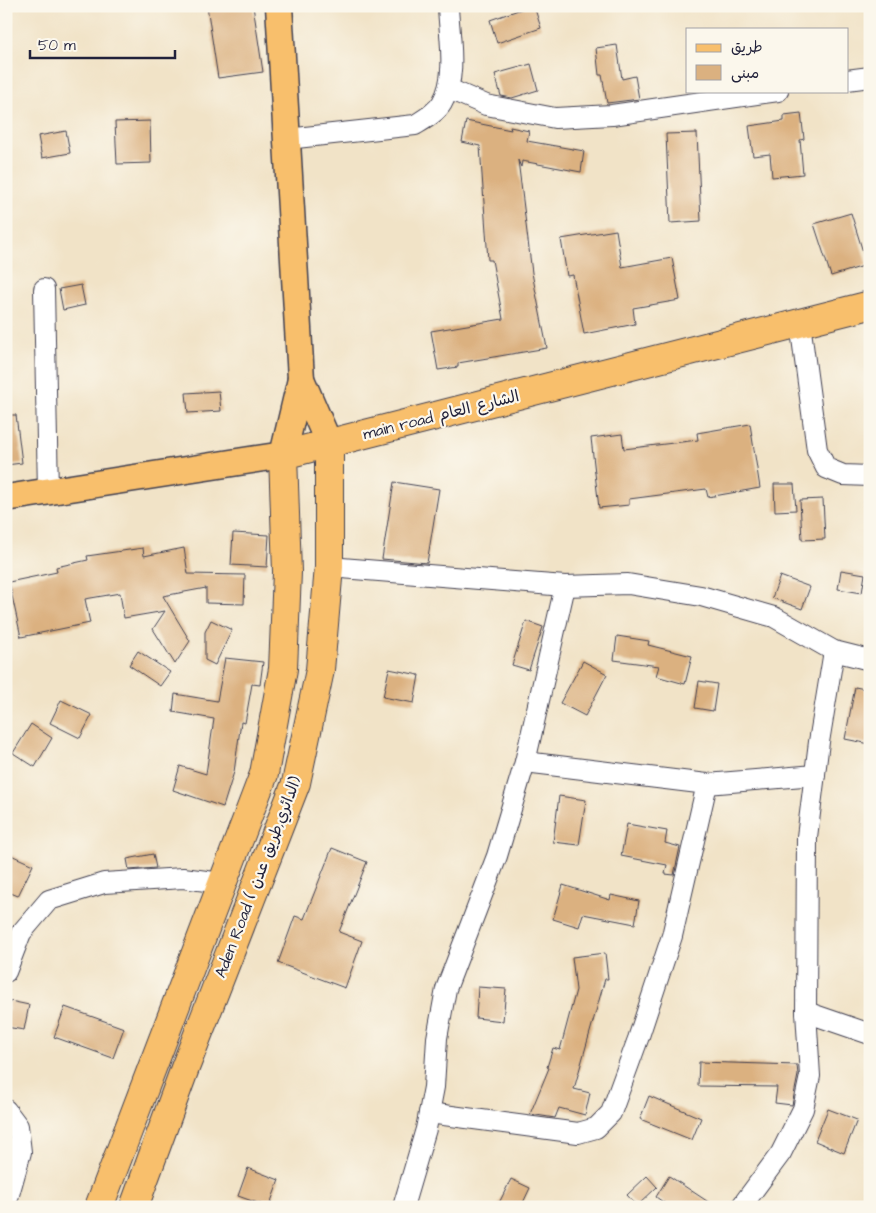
<svg xmlns="http://www.w3.org/2000/svg" width="876" height="1213" font-family="'Architects Daughter','Playpen Sans Arabic',sans-serif">
<style>
.building{fill:#dbb180}
.lines{fill:none;stroke-linecap:round;stroke-linejoin:round}
.minor-casing{stroke:#413f50;stroke-width:22}
.major-casing{stroke:#413f50;stroke-width:29}
.highway-casing{stroke:#413f50;stroke-width:30}
.minor{stroke:#fff;stroke-width:20}
.major{stroke:#f8bf6c;stroke-width:26}
.highway{stroke:#f8bf6c;stroke-width:28}
.labels{text-anchor:middle;dominant-baseline:central;stroke-width:4.5;stroke-linejoin:round;paint-order:stroke}
.street-label{font-size:16px;fill:#22223b;stroke:#fbf7ec}
</style>
<rect width="100%" height="100%" fill="#fbf7ec"/>
<filter id="ink" filterUnits="userSpaceOnUse"><feTurbulence type="fractalNoise" baseFrequency=".02" numOctaves="2"/><feDisplacementMap in="SourceGraphic" scale="10" xChannelSelector="R" yChannelSelector="G"/><feConvolveMatrix kernelMatrix="1 2 1 2 8 2 1 2 1" color-interpolation-filters="sRGB"/></filter>
<filter id="wash" filterUnits="userSpaceOnUse"><feTurbulence type="fractalNoise" baseFrequency=".0096" numOctaves="4" result="noise"/><feDisplacementMap in="SourceGraphic" scale="20" xChannelSelector="R" yChannelSelector="G"/><feGaussianBlur stdDeviation="1.12" result="paint"/><feColorMatrix in="noise" values="0 0 0 0 0 0 0 0 0 0 0 0 0 0 0 0 0 1.4 0 .05"/><feComposite in="paint" operator="in"/></filter>
<g filter="url(#wash)">
<rect width="100%" height="100%" fill="#f1e3c7"/>
<g id="blocks">
<g class="building">
<polygon points="207,6 253,6 263,72 218,78"/>
<polygon points="530,6 534,6 541,28 497,43 490,20"/>
<polygon points="617,45 622,79 635,76 639,99 607,103 602,75 599,75 596,48"/>
<polygon points="531,64 538,90 512,98 501,96 495,74"/>
<polygon points="801,113 804,139 800,140 803,174 772,177 770,154 753,156 749,126 784,121 784,115"/>
<polygon points="150,121 151,163 117,164 115,122"/>
<polygon points="466,121 511,130 510,127 529,131 527,141 584,151 581,172 522,161 521,167 518,160 532,273 547,348 458,363 458,367 438,370 431,331 503,319 492,260 488,260 480,146 462,142"/>
<polygon points="66,131 70,153 42,158 38,136"/>
<polygon points="697,133 701,221 670,223 666,134"/>
<polygon points="851,213 867,265 831,276 814,224"/>
<polygon points="616,230 622,267 672,258 680,300 633,308 635,324 584,334 573,275 567,276 561,239"/>
<polygon points="81,285 85,305 63,310 59,289"/>
<polygon points="219,391 221,411 188,413 186,393"/>
<polygon points="6,415 16,415 22,463 6,465"/>
<polygon points="750,424 760,488 708,497 706,489 629,499 629,505 599,508 591,438 622,434 624,449 698,440 697,433"/>
<polygon points="394,482 439,489 427,563 382,559"/>
<polygon points="774,484 794,484 796,510 775,511"/>
<polygon points="823,499 825,539 802,540 800,500"/>
<polygon points="233,533 269,535 267,567 231,565"/>
<polygon points="143,548 144,556 184,548 188,574 245,575 244,604 206,603 206,588 163,596 190,641 175,664 153,629 165,611 124,618 120,593 85,599 90,623 21,637 9,582 57,572 56,567 88,560 87,556"/>
<polygon points="841,570 865,574 862,593 838,589"/>
<polygon points="780,576 810,587 802,609 772,598"/>
<polygon points="211,620 232,630 215,665 205,660 205,632"/>
<polygon points="526,621 543,627 529,670 512,665"/>
<polygon points="617,636 649,641 648,645 692,656 685,684 656,676 659,666 614,660"/>
<polygon points="138,651 170,672 160,686 129,665"/>
<polygon points="225,658 263,662 260,685 252,684 245,723 241,722 234,772 223,807 173,790 180,766 206,774 214,719 173,712 175,694 217,701"/>
<polygon points="583,661 607,674 585,716 560,703"/>
<polygon points="389,669 419,675 414,703 383,697"/>
<polygon points="699,681 717,684 713,711 695,708"/>
<polygon points="855,687 870,690 870,744 845,739"/>
<polygon points="61,700 92,715 80,738 50,723"/>
<polygon points="31,724 52,738 35,767 13,753"/>
<polygon points="559,796 586,800 579,845 553,842"/>
<polygon points="627,824 667,831 665,843 680,847 674,875 665,874 667,865 621,856"/>
<polygon points="332,848 367,862 339,932 362,941 345,988 278,963 295,916 304,919"/>
<polygon points="153,854 156,868 129,870 127,859"/>
<polygon points="11,855 33,865 18,896 6,891 6,865"/>
<polygon points="563,885 610,900 611,895 639,901 635,924 583,914 579,927 553,919"/>
<polygon points="605,953 608,979 605,979 574,1089 590,1093 585,1115 559,1108 555,1118 530,1114 549,1068 547,1067 553,1048 560,1050 576,990 572,957"/>
<polygon points="478,987 506,989 503,1021 476,1018"/>
<polygon points="10,1001 29,1005 24,1030 6,1027"/>
<polygon points="65,1007 124,1028 113,1058 54,1037"/>
<polygon points="699,1062 797,1065 798,1075 792,1105 775,1103 777,1087 698,1086"/>
<polygon points="649,1096 701,1118 692,1140 640,1119"/>
<polygon points="828,1109 857,1120 844,1153 815,1141"/>
<polygon points="248,1168 279,1180 269,1207 238,1196"/>
<polygon points="647,1176 657,1187 637,1206 627,1195"/>
<polygon points="669,1176 716,1207 670,1207 656,1197"/>
<polygon points="511,1179 530,1188 521,1207 497,1207"/>
</g>
</g>
</g>
<g filter="url(#ink)">
<use href="#blocks" fill-opacity="0" stroke="#413f50" stroke-width="1"/>
<g class="lines">
<g class="minor-casing">
<g id="minor">
<polyline points="847,80 870,77"/>
<polyline points="449,89 486,105 555,118 612,115 778,91"/>
<path d="M287 139 415 125C425 119 436 113 442 103 458 76 449 36 448 6"/>
<polyline points="44,289 48,492"/>
<polyline points="800,323 817,450 826,468 843,475 870,476"/>
<polyline points="329,567 565,586 628,584 701,596 774,617 834,651 870,660"/>
<polyline points="525,762 707,784 815,775"/>
<polyline points="6,972 21,933 49,900 104,883 183,878 222,883"/>
<polyline points="806,1012 870,1034"/>
<polyline points="6,1110 18,1126 21,1152 6,1205"/>
<polyline points="429,1113 578,1133 596,1128 611,1113 638,1039 672,936 707,784"/>
<polyline points="403,1207 426,1129 434,1087 437,1038 446,989 497,856 525,762 565,586"/>
<polyline points="741,1207 781,1153 803,1109 810,1076 806,1012 807,837 819,742 834,651"/>
</g>
</g>
<g class="major-casing">
<g id="major">
<polyline points="279,6 301,379"/>
<polyline points="6,498 283,455 301,379 329,444"/>
</g>
</g>
<g class="highway-casing">
<g id="highway">
<polyline points="99,1207 264,774 283,669 287,572 283,455 870,305"/>
<polyline points="134,1207 185,1068 296,783 320,670 329,567 329,444"/>
</g>
</g>
<use href="#minor" class="minor"/>
<use href="#major" class="major"/>
<use href="#highway" class="highway"/>
</g>
</g>
<g class="labels">
<g class="street-label">
<text transform="translate(441 415) rotate(-14)">main road الشارع العام</text>
<text transform="translate(258 877) rotate(-69)">Aden Road ( الدائري,طريق عدن)</text>
</g>
</g>
<rect width="876" height="1213" fill="none" stroke="#fbf7ec" stroke-width="25"/>
<rect x="686" y="28" width="162" height="65" fill="#fbf7ec" stroke="#a4a2a5"/>
<rect x="696" y="44" width="25" height="8" fill="#f8bf6c" stroke="#a4a2a5"/>
<text x="731" y="52" font-size="15" fill="#22223b">طريق</text>
<rect x="696" y="65" width="25" height="15" fill="#dbb180" stroke="#a4a2a5"/>
<text x="731" y="78" font-size="15" fill="#22223b">مبنى</text>
<path d="M30 50v8h145v-8" fill="none" stroke="#22223b" stroke-width="2.5"/>
<text x="38" y="50" font-size="15" fill="#22223b" stroke="#fbf7ec" stroke-width="4" paint-order="stroke">50 m</text>
</svg>
